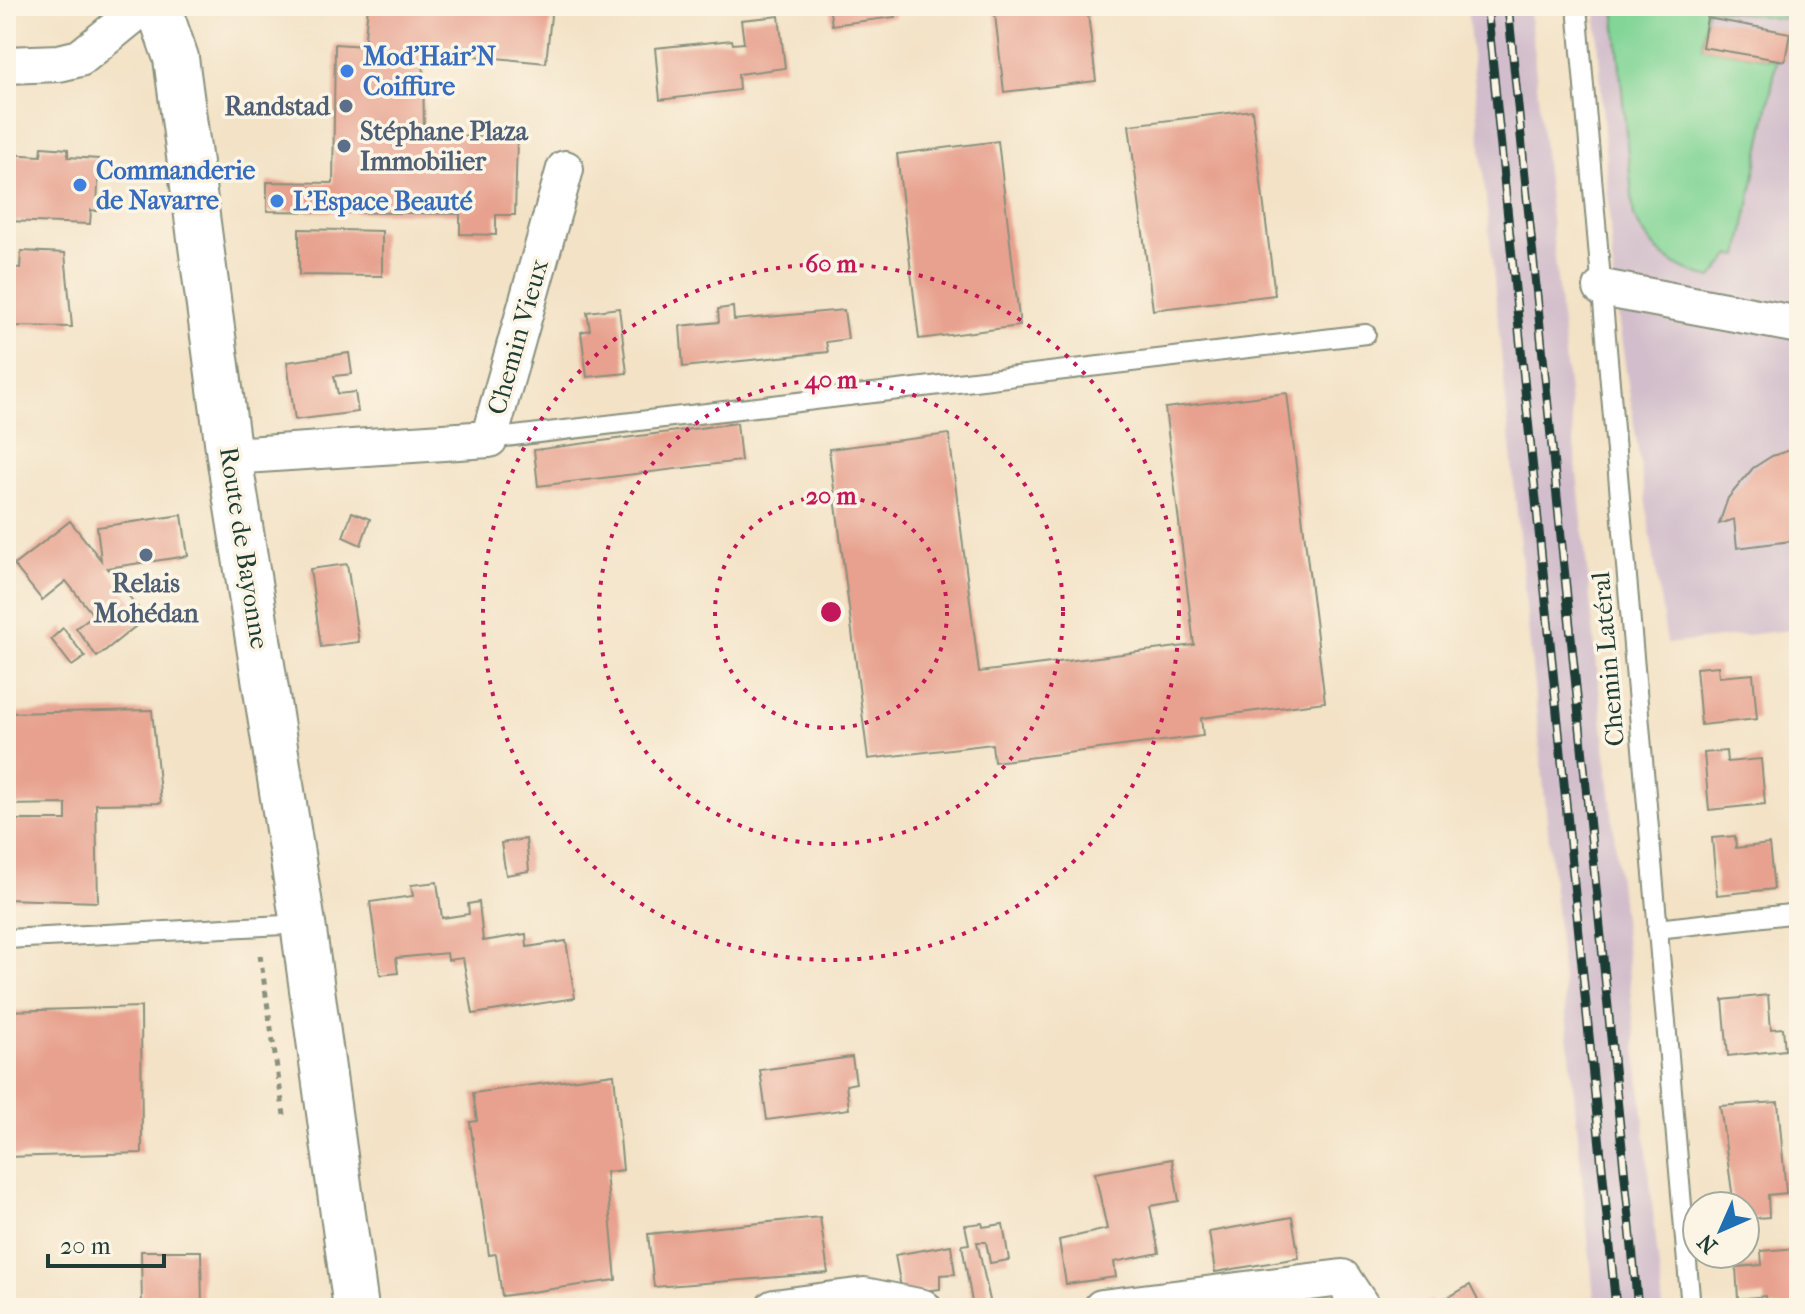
<svg xmlns="http://www.w3.org/2000/svg" width="1805" height="1314" font-family="'IM FELL French Canon',serif">
<style>
.industrial{fill:#d1bdcb}
.green{fill:#83d597;stroke:#518966;stroke-width:2}
.building{fill:#e7a18e}
.lines{fill:none;stroke-linecap:round;stroke-linejoin:round}
.lane-casing{stroke:#89907d;stroke-width:22}
.street-casing{stroke:#89907d;stroke-width:40}
.secondary-casing{stroke:#89907d;stroke-width:48}
.path{stroke:#89907d;stroke-width:5;stroke-dasharray:6 6;stroke-linecap:butt}
.lane{stroke:#fff;stroke-width:18}
.street{stroke:#fff;stroke-width:36}
.secondary{stroke:#fff;stroke-width:44}
.rail-casing{stroke:#1f3d34;stroke-width:9}
.rail{stroke:#fcf5e5;stroke-width:6;stroke-dasharray:18;stroke-linecap:butt}
.ring{fill:none;stroke:#c2185b;stroke-width:4;stroke-dasharray:4 8}
.shop-dot{fill:#3f7fe0;stroke:#fcf5e5;stroke-width:3}
.service-dot{fill:#5c6f8a;stroke:#fcf5e5;stroke-width:3}
.labels{text-anchor:middle;dominant-baseline:central;stroke-width:7;stroke-linejoin:round;paint-order:stroke}
.shop-label{font-size:26px;font-weight:bold;fill:#366cbe;stroke:#fcf5e5;text-anchor:start}
.service-label{font-size:26px;font-weight:bold;fill:#4e5e75;stroke:#fcf5e5;text-anchor:end}
.street-label{font-size:26px;fill:#1f3d34;stroke:#fcf5e5}
.centre{fill:#c2185b;stroke:#fcf5e5;stroke-width:4}
.ring-label{font-size:24px;text-anchor:middle;font-weight:bold;fill:#c2185b;stroke:#fcf5e5;stroke-width:7;stroke-linejoin:round;paint-order:stroke}
</style>
<rect width="100%" height="100%" fill="#fcf5e5"/>
<filter id="ink" filterUnits="userSpaceOnUse"><feTurbulence type="fractalNoise" baseFrequency=".0125" numOctaves="2"/><feDisplacementMap in="SourceGraphic" scale="16" xChannelSelector="R" yChannelSelector="G"/><feConvolveMatrix kernelMatrix="1 2 1 2 8 2 1 2 1" color-interpolation-filters="sRGB"/></filter>
<filter id="wash" filterUnits="userSpaceOnUse"><feTurbulence type="fractalNoise" baseFrequency=".006" numOctaves="4" result="noise"/><feDisplacementMap in="SourceGraphic" scale="32" xChannelSelector="R" yChannelSelector="G"/><feGaussianBlur stdDeviation="1.8" result="paint"/><feColorMatrix in="noise" values="0 0 0 0 0 0 0 0 0 0 0 0 0 0 0 0 0 1.4 0 .05"/><feComposite in="paint" operator="in"/></filter>
<g filter="url(#wash)">
<rect width="100%" height="100%" fill="#f3e2c6"/>
<g class="industrial">
<polygon points="1467,6 1529,6 1663,1308 1595,1308"/>
<polygon points="1596,6 1799,6 1799,629 1667,644 1614,290"/>
</g>
<path class="green" d="M1614 6H1785L1782 19 1707 8 1702 47 1777 60 1739 256 1731 255 1712 278C1673 270 1652 252 1634 217Z"/>
<g id="blocks">
<g class="building">
<polygon points="368,6 552,6 546,63 423,51 424,134 517,138 515,215 496,215 496,235 460,234 460,214 267,211 267,182 333,183 335,44 364,46"/>
<polygon points="829,6 893,6 895,17 832,25"/>
<polygon points="994,6 1087,6 1096,81 1004,92"/>
<polygon points="779,16 785,68 738,74 739,90 660,100 655,48 732,40 733,44 744,43 741,20"/>
<polygon points="1707,18 1790,33 1785,61 1702,47"/>
<polygon points="1252,110 1275,295 1153,310 1129,125"/>
<polygon points="998,141 1020,326 919,339 897,154"/>
<polygon points="42,147 68,149 68,157 99,159 97,211 91,210 90,224 6,221 6,154 41,156"/>
<polygon points="299,229 382,231 382,276 299,275"/>
<polygon points="21,251 65,253 72,327 15,326 15,319 6,318 6,267 20,268"/>
<polygon points="733,307 734,320 844,310 848,339 826,342 828,352 683,367 680,326 719,322 718,309"/>
<polygon points="619,308 627,373 587,377 581,332 590,330 587,312"/>
<polygon points="349,353 352,374 334,376 338,394 355,392 358,412 295,420 287,362"/>
<polygon points="1287,393 1325,702 1201,718 1203,736 994,762 992,744 868,759 829,449 949,434 979,672 1194,645 1165,408"/>
<polygon points="737,423 741,461 538,486 534,450"/>
<polygon points="1796,433 1799,433 1799,540 1737,548 1734,519 1719,524 1728,498 1753,468 1772,456 1796,448"/>
<polygon points="352,512 370,519 361,545 343,537"/>
<polygon points="182,515 188,556 107,568 146,618 97,657 76,628 93,615 66,581 42,600 14,565 70,521 101,560 97,527"/>
<polygon points="347,564 359,642 321,647 310,569"/>
<polygon points="63,628 85,657 72,666 51,639"/>
<polygon points="1718,666 1719,677 1753,674 1757,719 1701,725 1696,668"/>
<polygon points="152,710 161,803 96,804 98,902 6,899 6,820 66,820 66,804 6,805 6,713"/>
<polygon points="1726,751 1727,762 1761,759 1765,804 1709,810 1704,753"/>
<polygon points="1735,836 1736,848 1769,844 1774,889 1717,895 1712,838"/>
<polygon points="526,839 529,871 506,875 501,843"/>
<polygon points="437,882 442,918 469,914 468,904 479,902 483,941 526,934 527,947 566,941 575,998 473,1014 463,958 448,960 447,953 396,958 398,973 380,975 370,902 413,896 411,885"/>
<polygon points="1768,995 1771,1029 1783,1028 1785,1050 1728,1056 1723,1000"/>
<polygon points="141,1007 142,1153 6,1157 6,1011"/>
<polygon points="852,1057 856,1083 846,1085 849,1109 767,1120 760,1070"/>
<polygon points="614,1074 623,1170 606,1172 616,1280 502,1296 496,1254 489,1255 470,1122 477,1121 473,1093"/>
<polygon points="1778,1102 1786,1193 1768,1195 1769,1217 1745,1219 1745,1206 1734,1206 1720,1106"/>
<polygon points="1172,1159 1179,1201 1150,1206 1159,1253 1114,1262 1116,1277 1066,1284 1059,1240 1107,1229 1095,1173"/>
<polygon points="820,1217 828,1273 654,1287 648,1234"/>
<polygon points="1292,1217 1299,1258 1215,1272 1209,1232"/>
<polygon points="982,1223 983,1227 1003,1224 1009,1260 990,1263 986,1242 977,1242 991,1305 973,1308 962,1245 969,1244 965,1225"/>
<polygon points="951,1245 955,1274 940,1275 940,1289 902,1293 895,1255"/>
<polygon points="1799,1248 1799,1308 1766,1308 1765,1296 1738,1299 1736,1267 1762,1265 1761,1251"/>
<polygon points="141,1251 201,1251 202,1308 142,1308"/>
<polygon points="1470,1285 1482,1308 1416,1308 1430,1300 1433,1306"/>
</g>
</g>
</g>
<g filter="url(#ink)">
<use href="#blocks" fill-opacity="0" stroke="#89907d" stroke-width="2"/>
<g class="lines">
<g class="lane-casing">
<g id="lane">
<polyline points="1577,6 1691,1308"/>
<polyline points="489,439 1366,334"/>
<polyline points="1657,929 1799,913"/>
<polyline points="6,939 303,924"/>
</g>
</g>
<g class="street-casing">
<g id="street">
<polyline points="6,65 59,63 80,58 144,6"/>
<polyline points="1602,288 1799,325"/>
<polyline points="229,456 489,439 565,169"/>
<polyline points="774,1308 864,1296 923,1308"/>
<polyline points="1102,1308 1342,1278 1362,1308"/>
</g>
</g>
<g class="secondary-casing">
<polyline id="secondary" points="158,6 176,58 229,456 303,924 356,1308"/>
</g>
<polyline class="path" points="260,955 284,1115"/>
<use href="#lane" class="lane"/>
<use href="#street" class="street"/>
<use href="#secondary" class="secondary"/>
<g class="rail-casing">
<g id="rail">
<polyline points="1487,6 1616,1308"/>
<polyline points="1508,6 1638,1308"/>
</g>
</g>
<use href="#rail" class="rail"/>
</g>
</g>
<g class="ring">
<circle cx="831" cy="612" r="116"/>
<circle cx="831" cy="612" r="232"/>
<circle cx="831" cy="612" r="348"/>
</g>
<g class="shop-dot">
<circle cx="347" cy="71" r="8"/>
<circle cx="80" cy="185" r="8"/>
<circle cx="277" cy="201" r="8"/>
</g>
<g class="service-dot">
<circle cx="346" cy="106" r="8"/>
<circle cx="344" cy="146" r="8"/>
<circle cx="146" cy="555" r="8"/>
</g>
<g class="labels">
<g class="shop-label">
<text x="363" y="56">Mod'Hair'N<tspan x="363" dy="30">Coiffure</tspan></text>
<text x="96" y="170">Commanderie<tspan x="96" dy="30">de Navarre</tspan></text>
<text x="293" y="201">L'Espace Beauté</text>
</g>
<g class="service-label">
<text x="330" y="106">Randstad</text>
<text x="360" y="131" text-anchor="start">Stéphane Plaza<tspan x="360" dy="30">Immobilier</tspan></text>
<text x="146" y="583" text-anchor="middle">Relais<tspan x="146" dy="30">Mohédan</tspan></text>
</g>
<g class="street-label">
<text transform="translate(518 337) rotate(-74)">Chemin Vieux</text>
<text transform="translate(244 548) rotate(81)">Route de Bayonne</text>
<text transform="translate(1608 659) rotate(-95)">Chemin Latéral</text>
</g>
</g>
<circle cx="831" cy="612" r="12" class="centre"/>
<g class="ring-label">
<text x="831" y="272">60 m</text>
<text x="831" y="388">40 m</text>
<text x="831" y="504">20 m</text>
</g>
<rect width="1805" height="1314" fill="none" stroke="#fcf5e5" stroke-width="32"/>
<g transform="translate(1721 1230) rotate(225)"><circle r="38" fill="#fcf5e5" stroke="#a4ab9e" stroke-width="2"/>
<path d="M0-6L14 30L0 20L-14 30Z" fill="#1f6fb2"/>
<text y="-12" font-size="22" font-weight="bold" text-anchor="middle" fill="#1f3d34">N</text>
</g>
<path d="M48 1254v12h116v-12" fill="none" stroke="#1f3d34" stroke-width="4"/>
<text x="60" y="1254" font-size="24" fill="#1f3d34" stroke="#fcf5e5" stroke-width="6" paint-order="stroke">20 m</text>
</svg>
